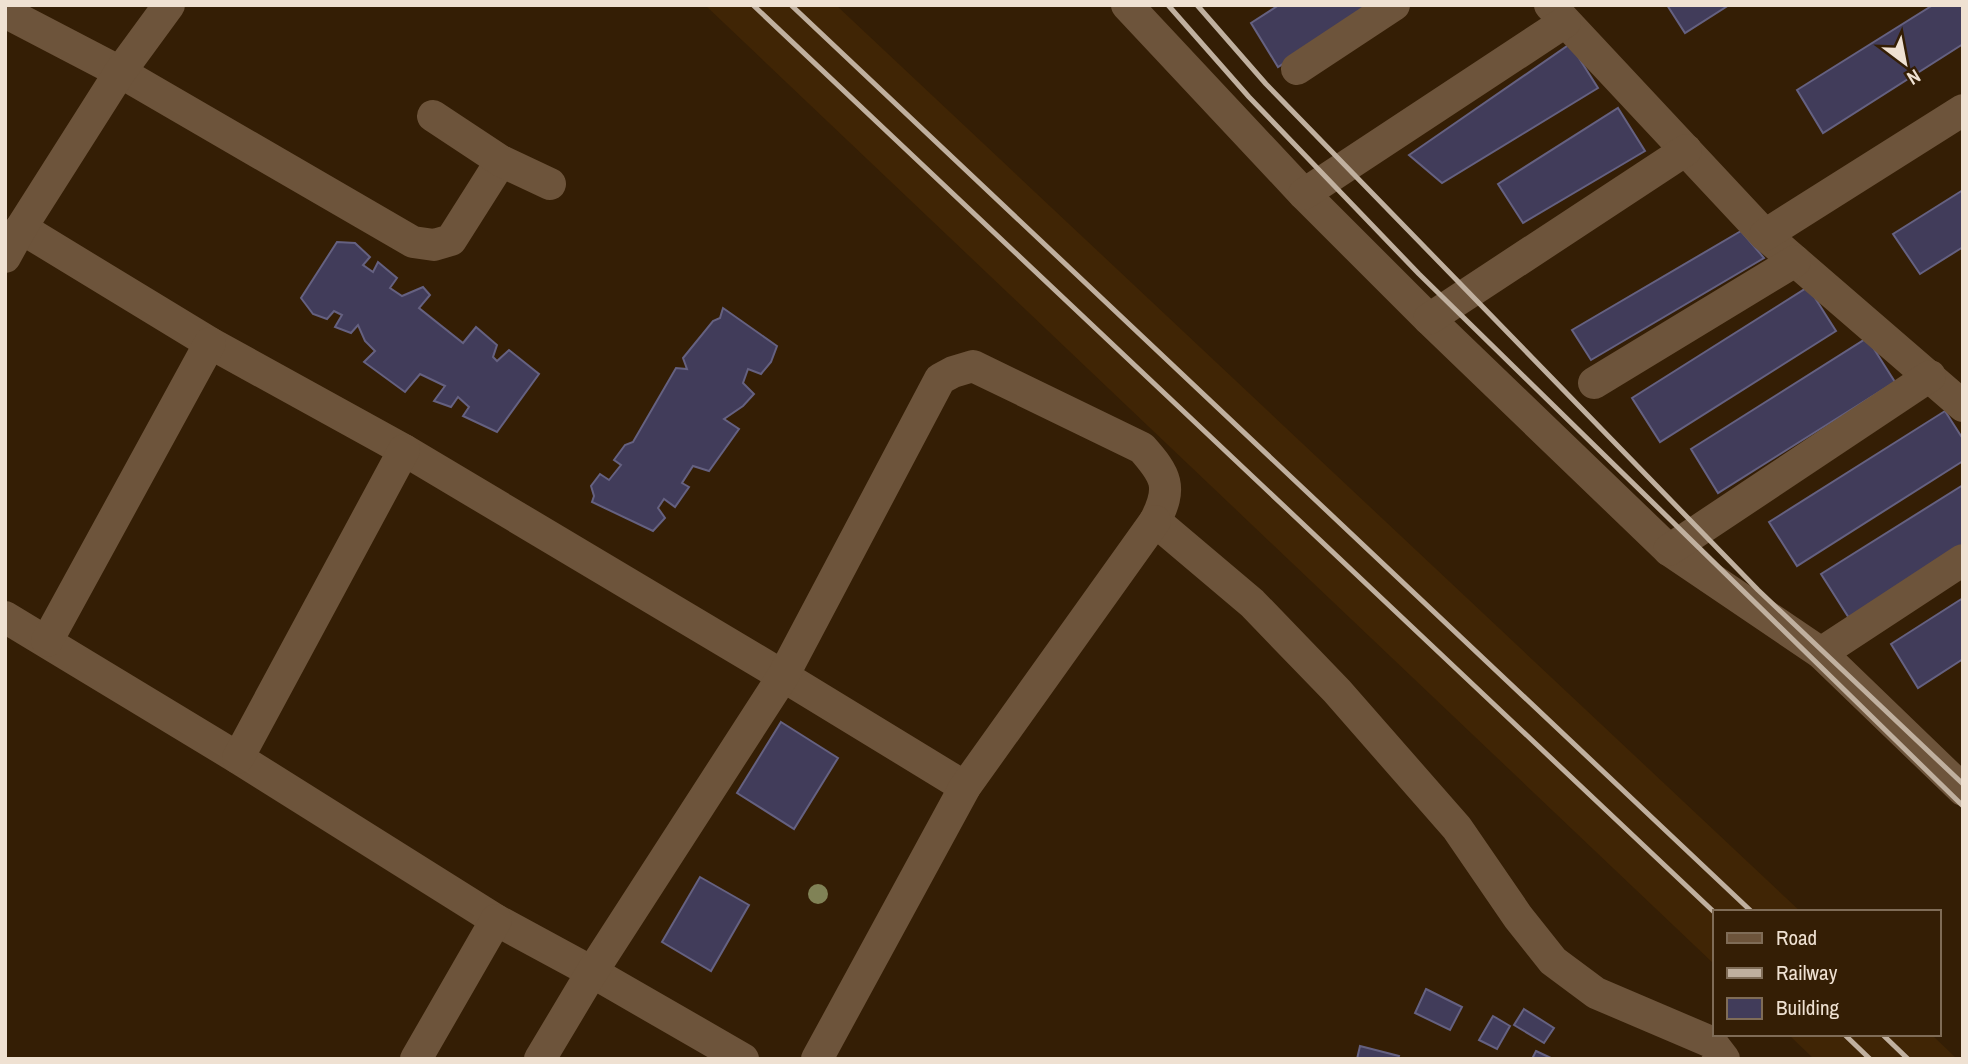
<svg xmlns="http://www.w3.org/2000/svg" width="1968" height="1064" font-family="'Archivo Narrow',sans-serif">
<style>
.built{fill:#402505}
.building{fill:#413c5a;stroke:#656181;stroke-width:2}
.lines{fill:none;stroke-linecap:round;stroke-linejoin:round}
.minor{stroke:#6d543b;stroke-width:32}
.rail{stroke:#c0b09f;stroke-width:5}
.tree{fill:#808256}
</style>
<rect width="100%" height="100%" fill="#341e05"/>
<g class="built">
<polygon points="705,5 836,5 1801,912 1714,912 1714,964"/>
<polygon points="1788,1034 1931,1034 1957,1059 1814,1059"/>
</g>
<g class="building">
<polygon points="1279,5 1375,5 1278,67 1251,23"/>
<polygon points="1667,5 1729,5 1685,33"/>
<polygon points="1933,5 1963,5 1963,44 1823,133 1797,90"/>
<polygon points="1570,44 1598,88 1442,183 1409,155"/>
<polygon points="1618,108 1645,151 1523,223 1498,184"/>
<polygon points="1963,190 1963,247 1920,274 1893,234"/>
<polygon points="1741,231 1764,258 1591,360 1572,330"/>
<polygon points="337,242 355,243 370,257 363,265 373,272 378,262 397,278 390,288 402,296 423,287 430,295 419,308 463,343 476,327 497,345 493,357 497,361 509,350 539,374 497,432 463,416 469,407 458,397 451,407 434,401 445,386 420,374 405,392 364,362 375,351 365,341 358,325 351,333 335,327 342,315 334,311 327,319 313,314 301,298"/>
<polygon points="1808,287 1836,331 1660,442 1632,398"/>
<polygon points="723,308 777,346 771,362 761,374 748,369 743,383 754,394 743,406 724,419 739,429 709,471 693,466 682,483 689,487 675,507 664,499 658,508 665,518 653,531 592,502 594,496 591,486 600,474 609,480 621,465 614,460 625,445 633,442 676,368 687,369 683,358 713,321 720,318"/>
<polygon points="1867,338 1895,382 1718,493 1691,449"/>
<polygon points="1945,411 1963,439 1963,461 1797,566 1769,522"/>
<polygon points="1963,485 1963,546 1849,618 1821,574"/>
<polygon points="1963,598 1963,659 1918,688 1891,644"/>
<polygon points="781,722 838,758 794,829 737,793"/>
<polygon points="700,877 749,905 711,971 662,942"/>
<polygon points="1426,989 1462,1007 1450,1030 1415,1013"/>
<polygon points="1524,1009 1554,1028 1544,1043 1514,1025"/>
<polygon points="1493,1016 1510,1026 1497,1049 1479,1040"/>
<polygon points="1360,1046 1399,1056 1398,1059 1357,1059"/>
<polygon points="1536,1051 1553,1059 1532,1059"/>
</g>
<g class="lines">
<g class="minor">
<polyline points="1127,5 1304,194 1429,319 1669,550 1821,653 1963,790"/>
<polyline points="1550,5 1765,235 1963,406"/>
<polyline points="5,12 120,72 413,242 434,245 451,240 501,161"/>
<polyline points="1297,69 1394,5"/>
<polyline points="433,116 501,161 550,184"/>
<polyline points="1304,194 1565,22"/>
<polyline points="21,228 210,343 404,450 783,676 965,787"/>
<polyline points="1765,235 1963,110"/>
<polyline points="5,257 21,228 120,72 169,5"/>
<polyline points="1429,319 1686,150"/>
<polyline points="1594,383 1795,261"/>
<polyline points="1669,550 1930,376"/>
<polyline points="5,617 238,758 496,920 592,972 743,1059"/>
<polyline points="47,641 210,343"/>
<polyline points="1821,653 1963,560"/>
<polyline points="238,758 404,450"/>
<polyline points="416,1059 496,920"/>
<path d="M540 1059 592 972 783 676 940 379 953 372 973 366 1142 448C1166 475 1173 487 1155 521L1252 603 1337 691 1457 828 1518 917 1553 961 1596 993 1711 1042 1724 1059"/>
<polyline points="817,1059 965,787 1155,521"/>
</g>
<g class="rail">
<polyline points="753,5 1714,912"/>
<polyline points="791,5 1752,912"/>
<polyline points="1168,5 1249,97 1419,274 1963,806"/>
<polyline points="1197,5 1266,84 1758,590 1963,784"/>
<polyline points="1844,1034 1870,1059"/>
<polyline points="1882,1034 1908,1059"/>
</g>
</g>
<circle class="tree" cx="818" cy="894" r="10"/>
<rect width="1968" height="1064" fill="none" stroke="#efe1d2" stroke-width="14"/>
<rect x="1713" y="910" width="228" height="126" fill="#341e05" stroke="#7f6c57" stroke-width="2"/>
<rect x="1727" y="933" width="35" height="10" fill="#6d543b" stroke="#7f6c57" stroke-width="2"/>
<text x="1776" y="945" font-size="21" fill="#efe1d2">Road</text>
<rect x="1727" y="968" width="35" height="10" fill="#c0b09f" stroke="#7f6c57" stroke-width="2"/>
<text x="1776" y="980" font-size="21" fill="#efe1d2">Railway</text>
<rect x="1727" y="998" width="35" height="21" fill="#413c5a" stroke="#7f6c57" stroke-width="2"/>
<text x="1776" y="1015" font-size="21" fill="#efe1d2">Building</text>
<g transform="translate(1905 63) rotate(148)" stroke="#341e05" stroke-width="5" paint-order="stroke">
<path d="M0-5L12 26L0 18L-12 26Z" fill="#efe1d2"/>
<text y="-10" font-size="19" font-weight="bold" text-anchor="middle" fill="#efe1d2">N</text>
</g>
</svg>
